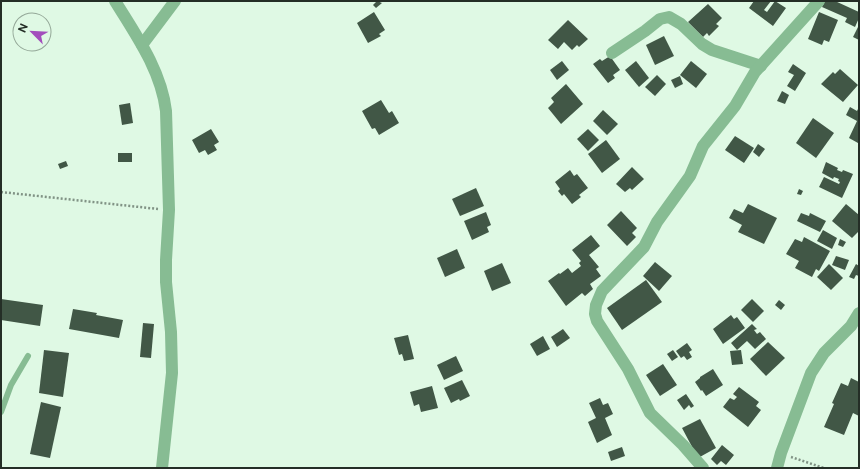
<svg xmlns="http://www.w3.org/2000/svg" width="860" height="469" font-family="'Public Sans',sans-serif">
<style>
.building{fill:#415746}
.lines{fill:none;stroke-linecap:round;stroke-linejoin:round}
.path{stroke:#819385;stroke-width:2.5;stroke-dasharray:2 2;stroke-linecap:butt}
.service{stroke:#87bc93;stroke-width:6}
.minor{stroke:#87bc93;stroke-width:12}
</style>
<rect width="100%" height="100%" fill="#dff9e4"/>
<g class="building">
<polygon points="377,1 382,3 376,8 373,5"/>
<polygon points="754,1 771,1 764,10 767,12 775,1 786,8 773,26 749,8"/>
<polygon points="825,1 835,1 859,12 859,18 855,27 845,22 847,18 822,7"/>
<polygon points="708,4 722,18 716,24 719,26 709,36 707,33 703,37 688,22"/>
<polygon points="374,12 385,30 379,34 381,36 368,43 357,23"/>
<polygon points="819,12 838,20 829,42 824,40 822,45 808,39"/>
<polygon points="568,20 588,39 579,47 577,45 572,50 564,42 558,49 548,40"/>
<polygon points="859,25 859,40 853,37"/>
<polygon points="664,36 674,56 655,65 646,45"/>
<polygon points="610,56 620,70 613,75 615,78 608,83 593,64 600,59 602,61"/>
<polygon points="562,61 569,70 557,80 550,70"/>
<polygon points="636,61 649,78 639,87 625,70"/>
<polygon points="691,61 707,74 696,88 680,75"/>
<polygon points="793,64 806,73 795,91 787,86 794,75 788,72"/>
<polygon points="840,69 858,85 843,102 821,84 833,72 835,74"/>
<polygon points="657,75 666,84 655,96 645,87"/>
<polygon points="680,76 683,84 675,88 671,80"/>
<polygon points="566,84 583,104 561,124 548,108 554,102 551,98"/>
<polygon points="782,91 789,95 785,104 777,101"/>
<polygon points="381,100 389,113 392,111 399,123 379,135 375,128 372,129 362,111"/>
<polygon points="130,103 133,123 122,125 119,105"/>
<polygon points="850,107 857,111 859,107 859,140 858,143 849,138 857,121 846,115"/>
<polygon points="603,110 618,124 607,135 593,121"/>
<polygon points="813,118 834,133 816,158 796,143"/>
<polygon points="211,129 219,142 214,145 217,150 208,155 205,150 199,153 192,140"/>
<polygon points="588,129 599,140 588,151 577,139"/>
<polygon points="735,136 754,148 744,163 725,150"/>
<polygon points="606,140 620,159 602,173 588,154"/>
<polygon points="758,144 765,149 759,157 753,152"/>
<rect x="118" y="153" width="14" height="9"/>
<polygon points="66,161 68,166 60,169 58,164"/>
<polygon points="826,162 838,168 837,170 842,172 843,170 853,174 842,198 819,187 824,177 839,184 840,182 838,181 839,179 834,177 833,179 822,173"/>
<polygon points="632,167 644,179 632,190 630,188 625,192 616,184"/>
<polygon points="570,170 574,176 577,174 588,188 579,195 581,197 572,204 564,194 562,196 558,191 560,189 555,182"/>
<polygon points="476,188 484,206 460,216 452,199"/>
<polygon points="799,189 803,191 801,195 797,194"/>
<polygon points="748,204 777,218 764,244 738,232 742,225 729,218 734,209 743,213"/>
<polygon points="846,204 859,215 859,231 852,238 832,221"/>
<polygon points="621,211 637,228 632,233 636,237 627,246 607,225"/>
<polygon points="486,212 491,225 487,227 489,232 472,240 464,221"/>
<polygon points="801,213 809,216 810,213 826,221 820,232 797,221"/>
<polygon points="823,230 837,238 832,249 817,241"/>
<polygon points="591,235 600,246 589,255 599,267 596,269 601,276 590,284 593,289 585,296 582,293 566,306 548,281 559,273 560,274 568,268 572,273 581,266 579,263 581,261 572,250"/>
<polygon points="804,237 830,251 819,271 816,269 812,277 795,268 799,261 786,254 795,239 802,242"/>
<polygon points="840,239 846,242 843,247 838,245"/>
<polygon points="457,249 465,268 445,277 437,258"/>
<polygon points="836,256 849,260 845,270 832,265"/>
<polygon points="655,262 672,276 659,291 643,276"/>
<polygon points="502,263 511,283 492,291 484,271"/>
<polygon points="829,264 843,278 831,290 817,277"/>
<polygon points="856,264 859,266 859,276 856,275 854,279 849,277"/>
<polygon points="646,280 662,302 622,330 607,308"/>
<polygon points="1,299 43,305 40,326 1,320"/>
<polygon points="752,299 764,311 753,322 741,310"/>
<polygon points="779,300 785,305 781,310 775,305"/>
<polygon points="73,309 97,313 96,315 123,320 119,338 69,329"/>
<polygon points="731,315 734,319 737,317 745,328 723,344 713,329"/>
<polygon points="143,323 154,324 151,358 140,357"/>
<polygon points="752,324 757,329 754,330 757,334 760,332 766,339 755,349 747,341 737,350 731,343"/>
<polygon points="563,329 570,338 557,347 551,337"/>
<polygon points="408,335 414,359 404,361 402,354 399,355 394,338"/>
<polygon points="543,336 550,349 537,356 530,344"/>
<polygon points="768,342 785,358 766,376 750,359"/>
<polygon points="687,343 692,350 689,352 692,357 687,360 684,356 681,358 676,351"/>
<polygon points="44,350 69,353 63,397 39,393"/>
<polygon points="673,350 678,357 672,361 667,354"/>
<polygon points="741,350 743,364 732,365 730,351"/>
<polygon points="456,356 463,371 444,380 437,365"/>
<polygon points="663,364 677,385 660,396 646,375"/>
<polygon points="713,369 723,385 706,396 702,390 701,391 695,382 700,378 700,377"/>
<polygon points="851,378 859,382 859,416 853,413 844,435 824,427 834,404 832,403 841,383 848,386"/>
<polygon points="462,380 470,396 460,401 459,399 451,403 444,388"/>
<polygon points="432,386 438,408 421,412 419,404 414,406 410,392"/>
<polygon points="739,387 759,402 756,406 761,410 748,427 723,407 730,398 734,400 737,397 733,394"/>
<polygon points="686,394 694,406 691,408 689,405 684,410 677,400"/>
<polygon points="600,398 603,405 608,403 613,414 605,418 612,435 597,443 588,422 596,418 589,403"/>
<polygon points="41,402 61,407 50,458 30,454"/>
<polygon points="700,419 716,448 698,458 682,428"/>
<polygon points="722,445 734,455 726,465 721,461 717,465 711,459"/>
<polygon points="622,447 625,456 611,461 608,452"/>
</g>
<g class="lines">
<g class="path">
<polyline points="1,192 158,209"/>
<polyline points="791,457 824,468"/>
</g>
<polyline class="service" points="1,412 11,385 28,356"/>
<g class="minor">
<path d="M115 1C136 35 161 70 166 111L169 210 166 260V282L171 332 172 373 162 468"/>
<polyline points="142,45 175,1"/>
<polyline points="612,53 645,31 660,19 669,17 681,24 702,44 712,50 761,66"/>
<polyline points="703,468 683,445 650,413 628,369 597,321 595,314 596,305 602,291 644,247 657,222 690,176 703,146 735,106 755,72 819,1"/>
<polyline points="777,468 781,453 811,373 824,353 851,326 859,313"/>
</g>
</g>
<rect width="860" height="469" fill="none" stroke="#242e26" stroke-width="4"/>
<g transform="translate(32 32) rotate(294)"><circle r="19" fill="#dff9e4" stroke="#94a898"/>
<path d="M0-3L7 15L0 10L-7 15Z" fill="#a34ebc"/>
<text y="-6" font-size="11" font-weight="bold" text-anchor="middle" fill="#242e26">N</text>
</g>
</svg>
